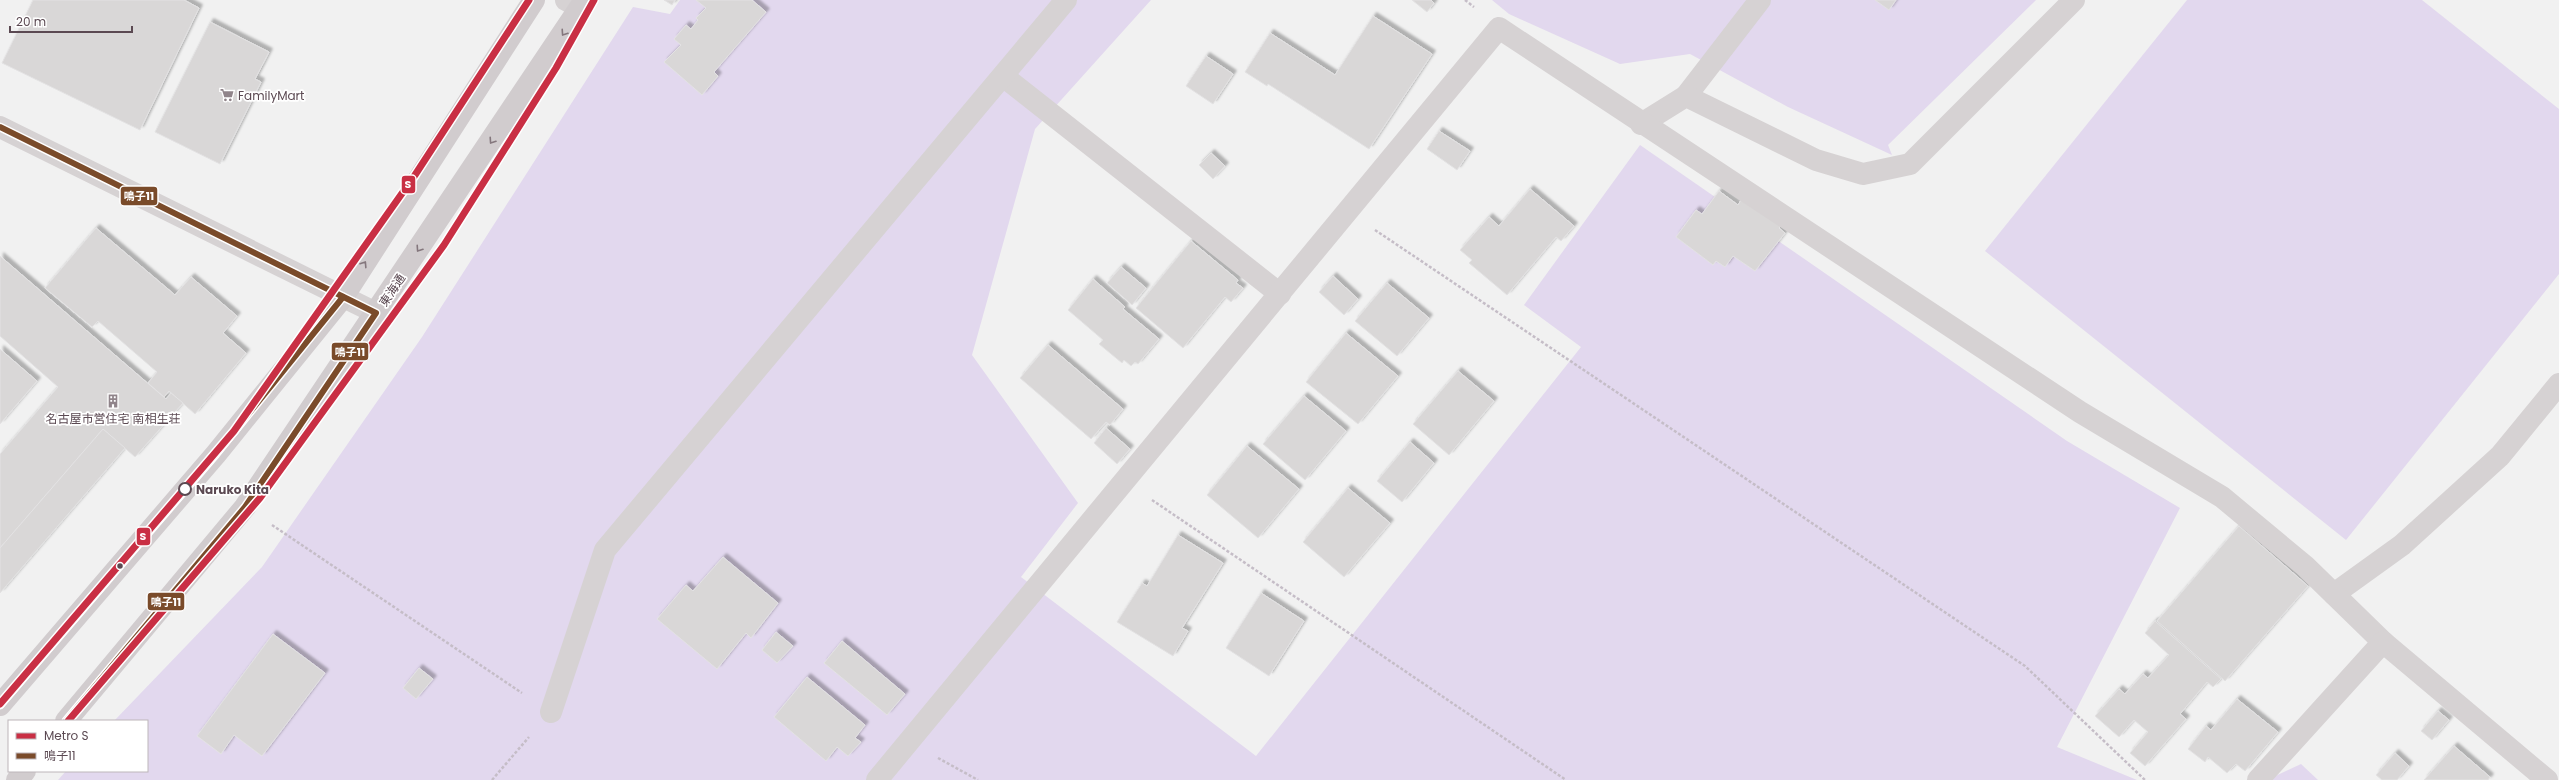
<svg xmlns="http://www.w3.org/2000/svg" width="2559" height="780" font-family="Poppins,'Noto Sans JP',sans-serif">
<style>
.green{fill:#e2d8ee}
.building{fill:#d9d7d7;stroke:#e3e2e3;filter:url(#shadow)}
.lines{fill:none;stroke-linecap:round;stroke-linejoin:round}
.path{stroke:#c5bdc7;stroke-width:2.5;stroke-dasharray:3 2;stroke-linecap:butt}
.minor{stroke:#d6d2d3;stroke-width:22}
.tertiary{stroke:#d6d2d3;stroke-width:22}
.primary{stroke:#d1ccce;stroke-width:22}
.bus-1-casing{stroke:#fff;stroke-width:9}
.bus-1{stroke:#7a4b2a;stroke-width:6}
.metro-1-casing{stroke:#fff;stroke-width:10}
.metro-1{stroke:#c92f44;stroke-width:7}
.oneway{stroke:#84777d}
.stop-dot{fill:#fff;stroke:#5b4952;stroke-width:2}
.bus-dot{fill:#5b4952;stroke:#fff;stroke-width:1.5}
.labels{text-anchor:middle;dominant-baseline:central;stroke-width:3.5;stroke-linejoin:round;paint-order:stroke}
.poi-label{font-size:12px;fill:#5b4952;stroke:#fff;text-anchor:start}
.street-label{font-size:12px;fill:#5b4952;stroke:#fff}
.stop-label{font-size:12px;font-weight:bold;fill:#5b4952;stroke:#fff;text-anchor:start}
.line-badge{stroke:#fff;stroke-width:1.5}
.badge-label{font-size:11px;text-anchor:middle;font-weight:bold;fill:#fff}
</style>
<defs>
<filter id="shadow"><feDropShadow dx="3.5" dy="-3.5" stdDeviation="1" flood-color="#0004"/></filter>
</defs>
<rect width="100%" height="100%" fill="#f1f1f1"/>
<g class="green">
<polygon points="680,0 1151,0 1035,129 972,355 1078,503 1021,577 1256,756 1581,347 1524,305 1640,145 2067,441 2180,508 2057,747 2137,780 58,780 66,771 147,771 147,721 114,721 262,567 422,337 633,7 670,14"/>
<polygon points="1492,0 2036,0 1888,145 1892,155 1788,107 1690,54 1620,64 1509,14"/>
<polygon points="2187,0 2422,0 2559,109 2559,274 2346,540 1985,251"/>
<polygon points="2301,764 2318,780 2267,780"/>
</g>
<g class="building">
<polygon points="33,0 184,0 199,8 140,130 2,63"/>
<polygon points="664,0 675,0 672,5"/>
<polygon points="696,0 752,0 766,12 714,72 718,76 702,95 664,62 681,45 674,39 686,25 691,29 698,20 696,18 706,8"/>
<polygon points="1412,0 1431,0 1434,3 1427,12"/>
<polygon points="1875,0 1896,0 1889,10"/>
<polygon points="1373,16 1432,54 1369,149 1268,84 1267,86 1245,72 1270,33 1335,75"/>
<polygon points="210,22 269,52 255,79 261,82 220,164 155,132"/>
<polygon points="1206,56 1233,74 1213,104 1186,86"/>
<polygon points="1439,131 1470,151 1457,170 1427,149"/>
<polygon points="1211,153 1225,166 1213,179 1199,165"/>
<polygon points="1530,189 1574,226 1561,241 1556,237 1507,295 1469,263 1472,260 1460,250 1489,217 1499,226"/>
<polygon points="1719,191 1738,205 1741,200 1781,226 1779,228 1785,233 1755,271 1733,256 1725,267 1716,261 1713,265 1676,237 1696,210 1702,214"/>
<polygon points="96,228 175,295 191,277 237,316 223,333 246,353 195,414 169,391 164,397 148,383 157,372 98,321 92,327 45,288"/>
<polygon points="1191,241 1238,280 1236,283 1243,288 1231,302 1225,297 1183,348 1136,308"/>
<polygon points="0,256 166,399 171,393 183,403 135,457 103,429 0,548 0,454 58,387 0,336"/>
<polygon points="1121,267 1146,288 1132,305 1107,283"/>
<polygon points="1333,276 1358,299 1344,315 1319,292"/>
<polygon points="1093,279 1125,307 1123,309 1159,339 1138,364 1135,362 1131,366 1124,360 1122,363 1099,344 1103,340 1068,310"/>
<polygon points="1387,283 1429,318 1397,356 1355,321"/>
<polygon points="1346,333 1398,376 1358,424 1306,382"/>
<polygon points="1048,345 1123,409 1110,425 1106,422 1091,439 1020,378"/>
<polygon points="0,349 37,381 0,424"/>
<polygon points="1458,371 1494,401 1449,455 1413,424"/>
<polygon points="1304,396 1346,431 1305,480 1263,444"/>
<polygon points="1106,428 1130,449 1117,464 1094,443"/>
<polygon points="103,429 125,448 0,593 0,548"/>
<polygon points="1410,442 1434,463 1402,502 1377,481"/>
<polygon points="1247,446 1299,489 1258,538 1207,495"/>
<polygon points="1348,488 1390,523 1344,577 1303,542"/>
<polygon points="2239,526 2308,586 2225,681 2157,621"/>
<polygon points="1178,535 1223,563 1182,628 1188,631 1173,656 1117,622 1142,583 1147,586"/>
<polygon points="723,557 778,603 751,638 746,633 717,669 657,619 686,585 693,591"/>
<polygon points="1261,593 1304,621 1269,676 1226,648"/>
<polygon points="2155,621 2221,679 2213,687 2207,682 2180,714 2186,719 2145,766 2130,753 2148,732 2134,720 2119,737 2095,716 2119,689 2125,694 2143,674 2148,678 2169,655 2145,633"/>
<polygon points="776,632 793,646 777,663 762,650"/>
<polygon points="273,634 325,673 262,756 234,735 221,754 197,736"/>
<polygon points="842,641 905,694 887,715 824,663"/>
<polygon points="419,668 433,679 416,699 403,688"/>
<polygon points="807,677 865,725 855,738 861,742 848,756 837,747 826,761 774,717"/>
<polygon points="2237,699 2278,732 2245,771 2236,764 2227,773 2208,757 2205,762 2188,749 2206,726 2211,730"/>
<polygon points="2438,711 2449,720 2432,740 2421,731"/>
<polygon points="2454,746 2490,777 2488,780 2424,780"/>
<polygon points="2395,753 2409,766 2397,780 2382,780 2376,775"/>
</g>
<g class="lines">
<g class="path">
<polyline points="1465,0 1474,7"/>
<polyline points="1375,230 2025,666 2145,780"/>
<polyline points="1152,500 1566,780"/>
<polyline points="272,525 522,693"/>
<polyline points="938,758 978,780"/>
<polyline points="492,780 529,737"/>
</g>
<g class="minor">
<polyline points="566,0 580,8"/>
<polyline points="1003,76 1280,294"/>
<polyline points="1686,96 1760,0"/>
<polyline points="1641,124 1686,96 1816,160 1863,174 1910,164 2074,0"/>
<polyline points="2334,594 2402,545 2500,456 2559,384"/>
<polyline points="551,712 605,550 1066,0"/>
<polyline points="877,780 1499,28 2080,412 2222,497 2305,566 2383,642 2547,780"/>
<polyline points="2258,780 2383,642"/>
</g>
<polyline class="tertiary" points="0,127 376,313"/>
<g class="primary">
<polyline points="0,705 216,454 343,297 534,0"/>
<polyline points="66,721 245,507 585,0"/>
<polyline points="17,780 25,771"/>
</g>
<g class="bus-1-casing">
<g id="bus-1">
<polyline points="0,127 376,313 245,507 66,721"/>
<polyline points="0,705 216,454 343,297"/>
</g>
</g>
<use href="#bus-1" class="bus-1"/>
<g class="metro-1-casing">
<g id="metro-1">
<polyline points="0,704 234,431 415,175 529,0"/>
<polyline points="68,721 260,498 444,245 556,68 594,0"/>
</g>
</g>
<use href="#metro-1" class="metro-1"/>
</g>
<defs><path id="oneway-chevron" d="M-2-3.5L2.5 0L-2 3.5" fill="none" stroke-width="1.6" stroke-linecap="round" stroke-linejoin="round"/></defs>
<g class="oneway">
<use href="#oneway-chevron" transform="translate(564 33) rotate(124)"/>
<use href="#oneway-chevron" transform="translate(492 141) rotate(124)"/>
<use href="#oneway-chevron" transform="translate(419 249) rotate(124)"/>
<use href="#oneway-chevron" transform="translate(364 264) rotate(-57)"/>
</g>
<defs>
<g id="supermarket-bare" transform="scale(1.08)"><path d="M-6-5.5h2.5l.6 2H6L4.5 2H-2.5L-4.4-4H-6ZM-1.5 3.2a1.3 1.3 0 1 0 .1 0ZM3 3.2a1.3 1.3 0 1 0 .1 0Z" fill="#90848a" stroke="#fff" stroke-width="2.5" paint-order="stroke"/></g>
<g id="building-bare" transform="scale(1.08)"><path d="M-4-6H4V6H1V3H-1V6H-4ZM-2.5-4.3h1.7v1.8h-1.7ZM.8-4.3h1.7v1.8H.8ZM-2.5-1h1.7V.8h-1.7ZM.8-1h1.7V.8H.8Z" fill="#90848a" stroke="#fff" stroke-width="2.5" paint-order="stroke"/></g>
</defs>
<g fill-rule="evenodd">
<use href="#supermarket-bare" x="227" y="95"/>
<use href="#building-bare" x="113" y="401"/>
</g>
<circle class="stop-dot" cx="185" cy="489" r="6"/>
<circle class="bus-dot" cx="120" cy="566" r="3.5"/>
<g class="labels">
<g class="poi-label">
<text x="238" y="95">FamilyMart</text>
<text x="113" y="418" text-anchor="middle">名古屋市営住宅 南相生荘</text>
</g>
<g class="street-label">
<text transform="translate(392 290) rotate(-56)">東海通</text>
</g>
<g class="stop-label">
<text x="196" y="489">Naruko Kita</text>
</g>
</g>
<g class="line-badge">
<rect x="401" y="175" width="15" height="19" rx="4" fill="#c92f44"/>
<rect x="120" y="186" width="38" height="20" rx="4" fill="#7a4b2a"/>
<rect x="331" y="342" width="38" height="19" rx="4" fill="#7a4b2a"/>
<rect x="136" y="527" width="15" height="19" rx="4" fill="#c92f44"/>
<rect x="147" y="592" width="38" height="19" rx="4" fill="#7a4b2a"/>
</g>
<g class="badge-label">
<text x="408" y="188">S</text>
<text x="139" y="200">鳴子11</text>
<text x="350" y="356">鳴子11</text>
<text x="143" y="540">S</text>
<text x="166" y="606">鳴子11</text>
</g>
<rect x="8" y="720" width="140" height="52" fill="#ffffff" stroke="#bdb6ba"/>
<rect x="16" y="733" width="20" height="6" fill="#c92f44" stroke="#bdb6ba"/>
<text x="44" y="740" font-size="12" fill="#5b4952">Metro S</text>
<rect x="16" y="753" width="20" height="6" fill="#7a4b2a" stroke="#bdb6ba"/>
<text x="44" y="760" font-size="12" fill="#5b4952">鳴子11</text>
<path d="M10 26v6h122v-6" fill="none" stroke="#5b4952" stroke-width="2"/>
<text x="16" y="26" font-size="12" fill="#5b4952" stroke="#ffffff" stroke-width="3" paint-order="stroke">20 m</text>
</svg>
